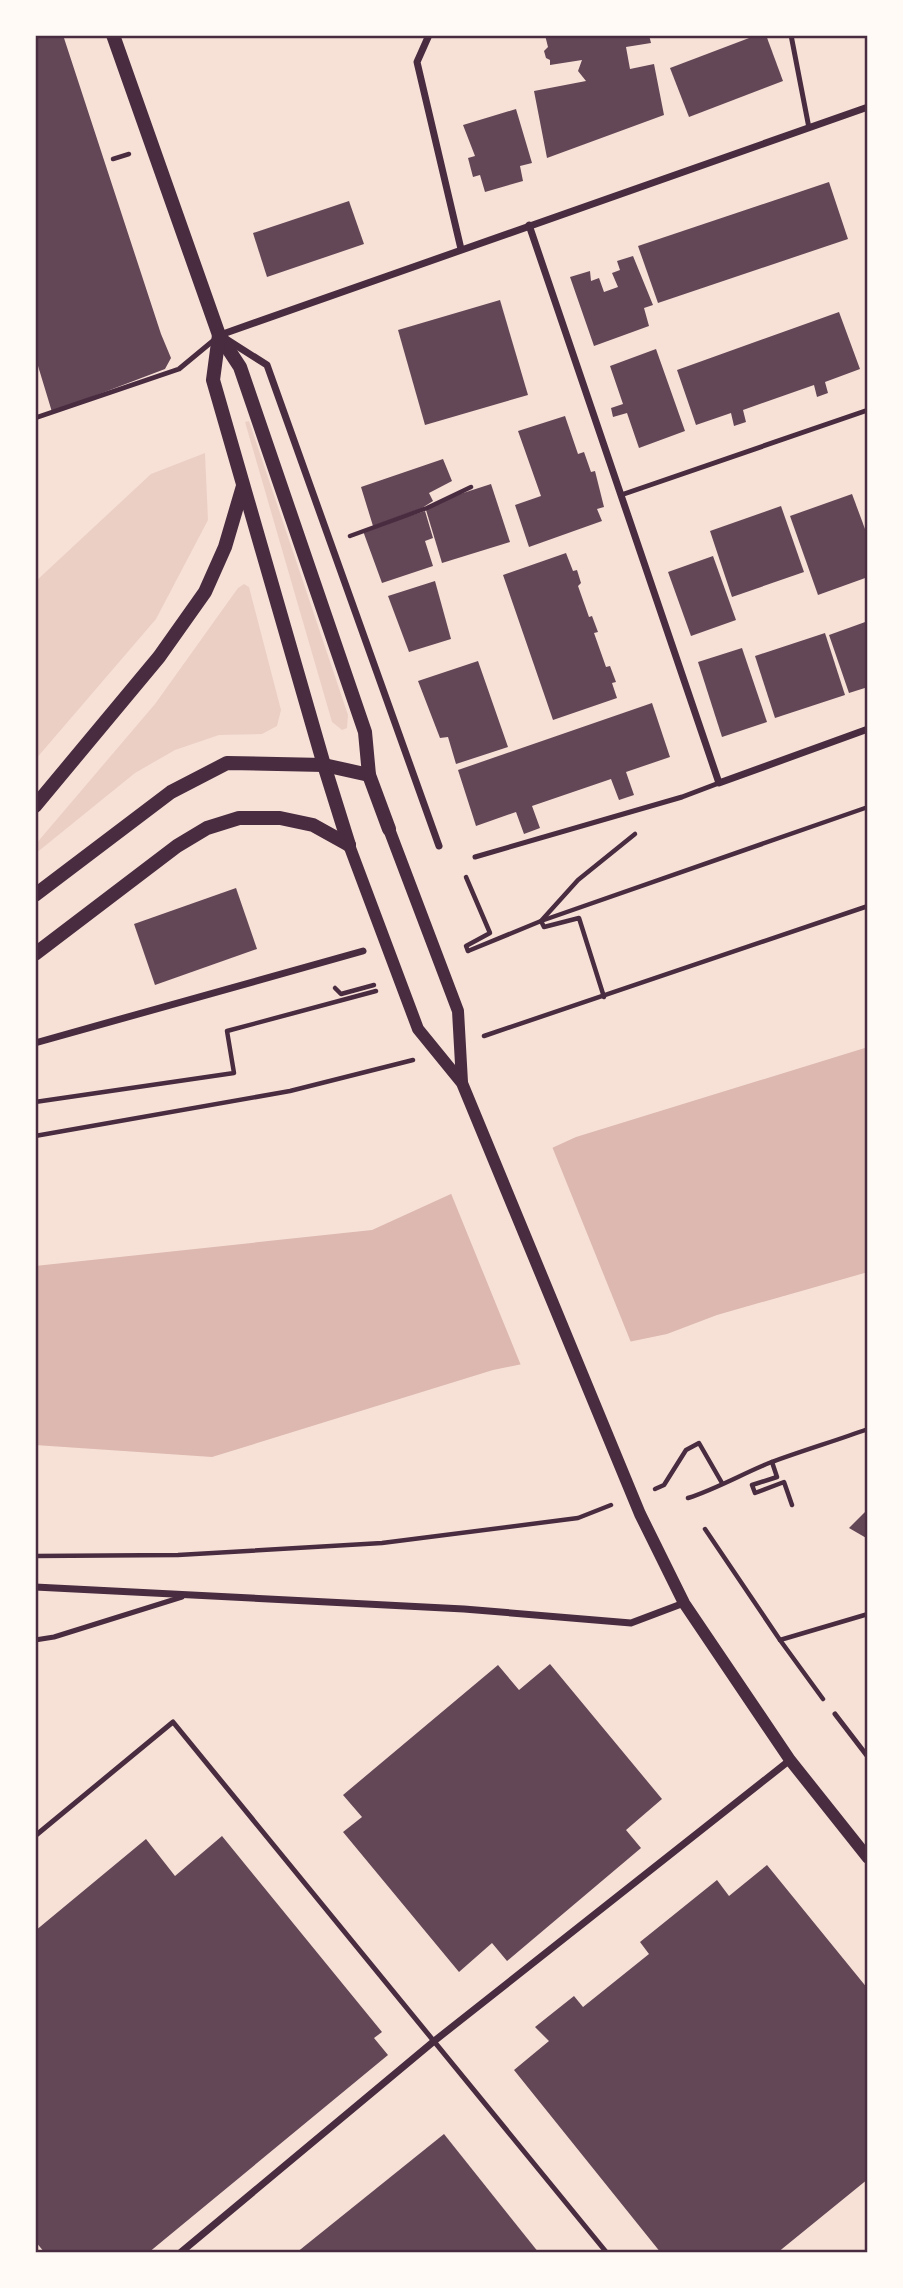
<svg xmlns="http://www.w3.org/2000/svg" width="903" height="2288" font-family="Commissioner,sans-serif">
<style>
.green{fill:#ebcfc5}
.water{fill:#dcb8b0}
.pier{fill:#f7e1d7}
.building{fill:#644757}
.lines{fill:none;stroke-linecap:round;stroke-linejoin:round}
.path{stroke:#4a2c40;stroke-width:4.5}
.service{stroke:#4a2c40;stroke-width:5}
.minor{stroke:#4a2c40;stroke-width:7}
.tertiary{stroke:#4a2c40;stroke-width:12}
.secondary{stroke:#4a2c40;stroke-width:14}
.neatline{fill:none;stroke:#4a2c40;stroke-width:2.5}
</style>
<rect width="100%" height="100%" fill="#f7e1d7"/>
<g class="green">
<polygon points="249,421 348,715 347,728 342,730 332,722 245,422"/>
<polygon points="205,453 208,520 156,619 35,760 35,582 151,474"/>
<polygon points="244,584 249,587 281,710 277,726 262,734 219,735 175,750 135,773 35,854 35,845 155,704 238,588"/>
</g>
<polygon class="water" points="868,1047 868,1272 717,1315 667,1334 493,1370 212,1457 35,1445 35,1266 372,1230 576,1137"/>
<polygon class="pier" points="551,1144 632,1345 522,1368 450,1191"/>
<g class="building">
<polygon points="35,35 63,35 161,334 171,358 165,369 52,412 35,356"/>
<polygon points="545,35 649,35 651,43 626,47 630,69 654,64 664,115 547,158 534,91 586,81 578,71 582,60 550,65 550,60 546,58 544,51 548,47"/>
<polygon points="757,35 766,35 783,81 689,117 670,68"/>
<polygon points="516,109 532,163 520,166 523,181 485,192 480,175 473,177 468,158 475,156 463,125"/>
<polygon points="829,182 848,239 658,303 638,246"/>
<polygon points="349,201 364,244 267,277 253,233"/>
<polygon points="633,256 653,305 644,308 649,326 594,346 570,277 590,271 591,281 599,278 604,292 618,287 612,273 620,270 617,261"/>
<polygon points="500,300 528,395 425,425 398,330"/>
<polygon points="839,312 860,369 825,382 828,393 817,397 814,385 743,410 746,422 734,426 731,413 696,425 677,370"/>
<polygon points="656,349 685,431 639,448 627,413 613,417 611,408 623,404 610,366"/>
<polygon points="565,416 578,454 584,452 591,472 595,471 604,507 597,509 602,521 529,547 515,505 541,496 518,431"/>
<polygon points="443,459 452,481 429,493 433,501 422,508 373,526 361,487"/>
<polygon points="491,484 510,542 442,563 426,510 457,495"/>
<polygon points="852,494 868,537 868,577 818,595 790,516"/>
<polygon points="781,506 804,572 732,597 710,531"/>
<polygon points="425,511 433,538 425,541 433,566 382,583 363,531"/>
<polygon points="566,553 573,571 577,570 581,583 578,586 589,617 592,616 598,632 594,633 606,667 610,666 616,682 612,683 617,698 553,720 503,575"/>
<polygon points="713,556 736,620 691,636 668,572"/>
<polygon points="435,581 451,639 409,652 388,596"/>
<polygon points="868,621 868,687 849,693 829,635"/>
<polygon points="825,633 845,695 775,718 755,656"/>
<polygon points="742,648 767,722 722,737 698,662"/>
<polygon points="478,661 508,747 456,764 448,737 440,738 418,681"/>
<polygon points="652,703 670,757 626,772 634,795 619,800 611,779 532,806 540,828 524,834 516,812 476,826 458,770"/>
<polygon points="236,888 257,949 155,985 134,924"/>
<polygon points="868,1509 868,1539 849,1528"/>
<polygon points="550,1664 662,1799 626,1830 641,1848 507,1961 492,1943 459,1972 343,1832 362,1817 343,1795 498,1665 519,1690"/>
<polygon points="222,1836 382,2032 374,2038 388,2055 148,2253 45,2253 35,2241 35,1931 146,1839 175,1876"/>
<polygon points="767,1865 868,1989 868,2179 777,2253 661,2253 514,2070 549,2041 535,2027 574,1996 583,2007 649,1954 640,1942 717,1880 729,1896"/>
<polygon points="444,2134 539,2253 296,2253"/>
</g>
<g class="lines">
<g class="path">
<polyline points="113,159 129,154"/>
<polyline points="350,536 427,508 471,487"/>
<polyline points="466,877 490,933 466,946 468,951"/>
<polyline points="468,951 541,921 868,807"/>
<polyline points="335,988 341,994 374,985"/>
<polyline points="604,997 579,918 544,927 541,921 578,880 635,834"/>
<polyline points="484,1036 868,906"/>
<polyline points="35,1102 234,1073 227,1031 376,991"/>
<polyline points="35,1136 290,1091 413,1060"/>
<polyline points="772,1462 777,1477 752,1485 755,1493 784,1482 792,1505"/>
<polyline points="655,1489 664,1485 686,1450 699,1443 722,1483"/>
<path d="M688 1498C716 1489 742 1474 769 1463 801 1451 835 1441 868 1429"/>
<polyline points="705,1529 780,1640 823,1699"/>
<polyline points="35,1556 178,1555 382,1543 578,1518 611,1505"/>
<polyline points="780,1640 868,1614"/>
</g>
<g class="service">
<polyline points="791,35 809,128"/>
<polyline points="35,418 179,369 214,340"/>
<polyline points="621,495 868,410"/>
<polyline points="475,857 682,797 719,783"/>
<polyline points="35,1640 54,1637 182,1597"/>
<polyline points="835,1714 868,1757"/>
<polyline points="35,1836 173,1722 607,2253"/>
</g>
<g class="minor">
<polyline points="429,35 417,62 461,249"/>
<polyline points="529,225 719,783 868,729"/>
<polyline points="220,335 868,107"/>
<polyline points="226,339 267,365 439,846"/>
<polyline points="35,1043 363,951"/>
<polyline points="35,1587 464,1609 631,1623 684,1603"/>
<polyline points="180,2253 433,2042 790,1760"/>
</g>
<g class="tertiary">
<polyline points="389,829 458,1011 462,1082"/>
<polyline points="349,845 418,1029 462,1083 640,1514 684,1603 790,1760 868,1858"/>
</g>
<g class="secondary">
<polyline points="113,35 219,335 240,367 365,732 369,775 389,829"/>
<polyline points="219,335 213,380 324,765 349,845"/>
<polyline points="35,806 159,657 205,592 225,547 243,486"/>
<polyline points="35,895 171,792 227,763 324,765 369,775"/>
<polyline points="35,954 177,846 207,828 239,818 280,818 313,825 349,845"/>
</g>
</g>
<rect width="903" height="2288" fill="none" stroke="#fffaf5" stroke-width="74"/>
<rect x="37" y="37" width="829" height="2214" class="neatline"/>
</svg>
